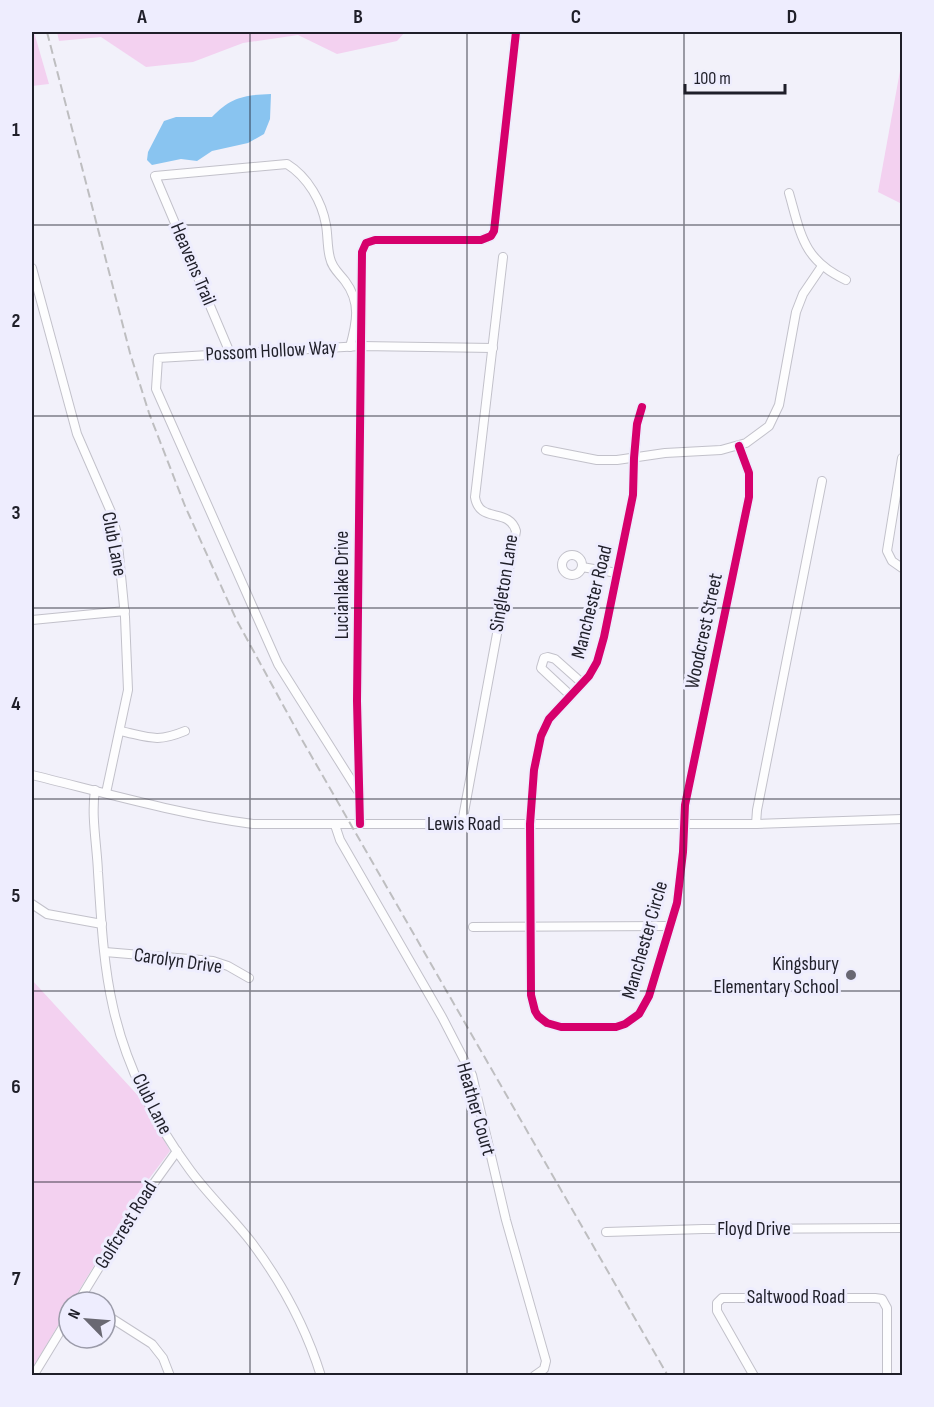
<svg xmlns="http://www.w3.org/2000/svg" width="934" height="1407" font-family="'Sofia Sans Condensed',sans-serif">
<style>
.green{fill:#f3d1f0}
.water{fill:#89c4f0}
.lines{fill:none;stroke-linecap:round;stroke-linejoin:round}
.minor-casing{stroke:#c2c1ca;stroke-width:10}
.minor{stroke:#fdfdfe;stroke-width:8}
.rail{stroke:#bebec0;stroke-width:2;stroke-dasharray:9 4.5;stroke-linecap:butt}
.cycleway-casing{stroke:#eeedfe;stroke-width:11}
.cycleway{stroke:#d6006c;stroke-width:8}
.grid{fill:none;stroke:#1f1f29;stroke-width:1.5;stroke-opacity:0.55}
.poi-dot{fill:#696872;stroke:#eeedfe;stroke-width:2}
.labels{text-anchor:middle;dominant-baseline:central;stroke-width:6;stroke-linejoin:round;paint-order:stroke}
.street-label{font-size:20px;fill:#1f1f29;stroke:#eeedfe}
.poi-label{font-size:20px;fill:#1f1f29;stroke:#eeedfe;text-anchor:end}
.neatline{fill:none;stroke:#1f1f29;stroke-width:2}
.grid-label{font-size:20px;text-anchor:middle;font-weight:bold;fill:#1f1f29}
</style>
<rect width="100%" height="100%" fill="#f2f1fa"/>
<g class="green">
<polygon points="32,32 34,32 49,84 32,86"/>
<polygon points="57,32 405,32 397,41 337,54 298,35 243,43 193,62 146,67 101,37 59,41"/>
<polygon points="902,60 902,204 878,192"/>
<polygon points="32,980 142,1100 170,1151 136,1196 72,1302 69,1302 69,1307 32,1369"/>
</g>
<path class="water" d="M271 94 270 119 264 134 248 143 212 151 197 161 181 159 152 165 147 160 148 152 164 121 176 117H212C231 97 244 95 271 94Z"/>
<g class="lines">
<g class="minor-casing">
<g id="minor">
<path d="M789 193C801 235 803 260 846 280"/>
<polyline points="32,268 77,434 111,512 117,534 125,617 128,690 106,793"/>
<path d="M230 353 155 176 287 164C308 177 322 202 326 225 328 236 327 247 330 258 332 268 339 273 345 281 361 302 357 322 350 347"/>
<polyline points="642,407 637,424 634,458 633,495 604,637 597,662 589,676 549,719 541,736 534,770 530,824 531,995 535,1011 538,1016 547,1023 561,1027 616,1027 625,1024 639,1014 649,996 677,903 683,852 685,805 749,497 749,473 739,446"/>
<polyline points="546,450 597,460 617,460 665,453 721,450 746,443 769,426 779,405 796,312 803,294 822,266"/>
<polyline points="902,458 887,551 892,561 902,568"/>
<circle cx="572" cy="565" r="10"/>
<polyline points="582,567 617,573"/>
<polyline points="32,620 125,611"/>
<polyline points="570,695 541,668 544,658 548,657 555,659 582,683"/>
<path d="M120 731C149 737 156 743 185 731"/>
<path d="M32 775C105 793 178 814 253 824H756L902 819"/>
<path d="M95 790C91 816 97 846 98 872 101 917 103 963 113 1007 126 1066 155 1123 190 1170 209 1196 233 1218 252 1243 282 1283 306 1328 321 1376"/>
<polyline points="358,791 278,664 156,389 158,358 361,346 493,348"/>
<path d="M462 823 516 531C509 507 479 524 475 497L503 257"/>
<polyline points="360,824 357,701 362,252 366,243 375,240 481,240 491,236 494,231 516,32"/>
<polyline points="756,824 757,810 822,481"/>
<polyline points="335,825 340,840 442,1017 472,1075 506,1220 546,1361 544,1369 534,1376"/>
<polyline points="32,904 47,914 102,924"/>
<polyline points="473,927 670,926"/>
<polyline points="105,952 213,961 228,966 249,978"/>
<polyline points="606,1232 703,1229 902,1228"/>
<polyline points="78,1302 131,1215 177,1151"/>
<polyline points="105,1314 152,1344 163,1358 170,1376"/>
<polyline points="33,1376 69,1317"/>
<polyline points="754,1376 717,1311 717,1303 722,1298 875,1298 882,1299 887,1308 887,1376"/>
</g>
</g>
<use href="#minor" class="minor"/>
<polyline class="rail" points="47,32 130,353 149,413 185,506 236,619 301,738 668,1376"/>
<g class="cycleway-casing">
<g id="cycleway">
<polyline points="642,407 637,424 634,458 633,495 604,637 597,662 589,676 549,719 541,736 534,770 530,824 531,995 535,1011 538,1016 547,1023 561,1027 616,1027 625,1024 639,1014 649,996 677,903 683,852 685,805 749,497 749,473 739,446"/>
<polyline points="360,824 357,701 362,252 366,243 375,240 481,240 491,236 494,231 516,32"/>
</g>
</g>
<use href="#cycleway" class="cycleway"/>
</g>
<path class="grid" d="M250 32V1376M467 32V1376M684 32V1376M32 225H902M32 416H902M32 608H902M32 799H902M32 991H902M32 1182H902"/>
<circle class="poi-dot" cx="851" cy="975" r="6"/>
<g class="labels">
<g class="street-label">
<text transform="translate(193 264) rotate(67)">Heavens Trail</text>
<text transform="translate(271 351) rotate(-3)">Possom Hollow Way</text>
<text transform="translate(114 544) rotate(79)">Club Lane</text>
<text transform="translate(504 583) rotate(-81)">Singleton Lane</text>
<text transform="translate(342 585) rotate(-90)">Lucianlake Drive</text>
<text transform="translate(592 602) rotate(-76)">Manchester Road</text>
<text transform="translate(704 631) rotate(-78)">Woodcrest Street</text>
<text x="464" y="824">Lewis Road</text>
<text transform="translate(645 940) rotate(-74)">Manchester Circle</text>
<text transform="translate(178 961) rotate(8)">Carolyn Drive</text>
<text transform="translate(152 1104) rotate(63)">Club Lane</text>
<text transform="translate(476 1109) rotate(74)">Heather Court</text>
<text transform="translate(126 1225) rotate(-58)">Golfcrest Road</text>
<text x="754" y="1229">Floyd Drive</text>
<text x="796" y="1297">Saltwood Road</text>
</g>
<g class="poi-label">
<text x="839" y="964">Kingsbury<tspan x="839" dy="23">Elementary School</tspan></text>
</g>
</g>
<rect width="934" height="1407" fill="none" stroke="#eeedfe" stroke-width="66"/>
<g transform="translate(87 1320) rotate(295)"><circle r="28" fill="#eeedfe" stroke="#9b9ba9" stroke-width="1.5"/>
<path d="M0-4.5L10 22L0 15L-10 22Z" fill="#696872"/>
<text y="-9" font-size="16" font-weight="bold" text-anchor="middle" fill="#1f1f29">N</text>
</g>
<path d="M685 84v9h100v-9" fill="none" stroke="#1f1f29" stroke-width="3"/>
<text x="694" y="84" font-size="18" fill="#1f1f29" stroke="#eeedfe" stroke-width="4.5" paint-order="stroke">100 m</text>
<rect x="33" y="33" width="868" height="1341" class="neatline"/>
<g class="grid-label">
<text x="142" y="23">A</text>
<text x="358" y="23">B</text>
<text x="576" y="23">C</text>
<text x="792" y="23">D</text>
<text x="16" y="136">1</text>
<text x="16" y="327">2</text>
<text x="16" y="519">3</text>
<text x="16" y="710">4</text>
<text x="16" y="902">5</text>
<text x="16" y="1093">6</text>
<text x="16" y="1285">7</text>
</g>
</svg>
